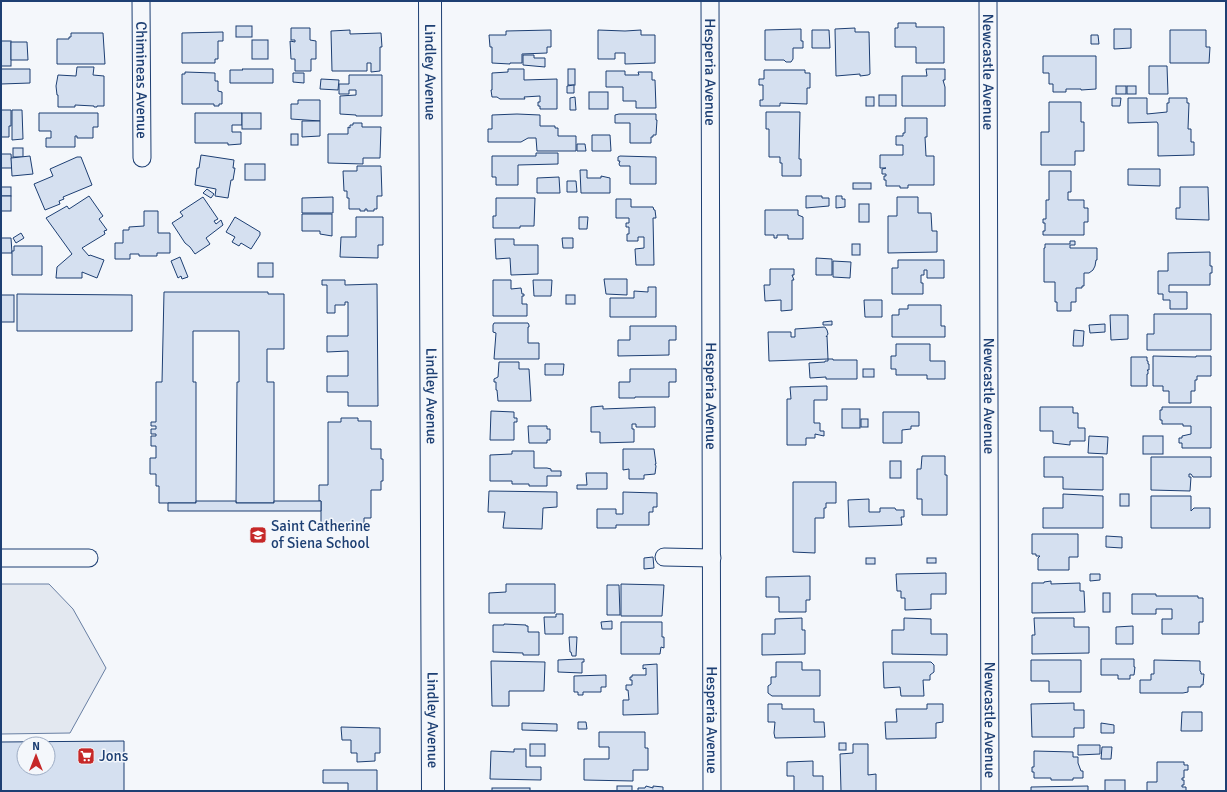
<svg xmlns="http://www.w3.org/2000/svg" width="1227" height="792" font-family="Signika,sans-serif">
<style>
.parking{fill:#e3e8f0;stroke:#687fa3}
.building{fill:#d5e0f0;stroke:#1d3f73;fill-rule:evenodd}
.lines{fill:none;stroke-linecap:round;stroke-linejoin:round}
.minor-casing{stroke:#1d3f73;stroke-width:19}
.secondary-casing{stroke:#1d3f73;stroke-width:24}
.minor{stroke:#f4f7fb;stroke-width:17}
.secondary{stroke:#f4f7fb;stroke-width:22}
.labels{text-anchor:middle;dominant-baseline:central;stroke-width:3;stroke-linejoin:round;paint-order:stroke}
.street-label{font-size:15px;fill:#1d3f73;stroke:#f4f7fb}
.poi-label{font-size:15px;fill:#1d3f73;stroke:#f4f7fb;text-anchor:start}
</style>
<rect width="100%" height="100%" fill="#f4f7fb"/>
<polygon class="parking" points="1,584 49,584 73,609 106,668 70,733 1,734"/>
<g class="building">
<polygon points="898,23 916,23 916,27 944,27 944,63 916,63 916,47 895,47 895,28 898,28"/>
<rect x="236" y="26" width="16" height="11"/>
<polygon points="291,28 310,28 310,40 316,41 316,59 311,59 311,71 295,71 295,59 291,59 290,41 295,42 295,40 291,40"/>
<polygon points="855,28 855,32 869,32 870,74 868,75 860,76 860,74 836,76 835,29"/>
<polygon points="801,29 801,41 803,41 803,48 793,48 793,59 791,62 786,62 784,60 765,60 765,30"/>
<polygon points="1114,29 1131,29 1131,48 1114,49"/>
<polygon points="350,30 350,34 381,33 382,47 380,47 380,71 371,72 371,63 367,63 367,71 332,71 331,31"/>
<polygon points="551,30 551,47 547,47 547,53 522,54 522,63 510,63 510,64 492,63 492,47 490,47 489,35 506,35 506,31"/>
<polygon points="598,30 625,31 641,30 641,35 655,35 655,63 625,64 625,53 615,53 615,59 598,59"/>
<polygon points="812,30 829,30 830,48 812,48"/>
<polygon points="1170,30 1206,30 1206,47 1210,47 1209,63 1170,63"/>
<polygon points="223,32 223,41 218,41 218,59 215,59 215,63 182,63 182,33"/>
<polygon points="71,33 103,33 105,64 57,64 57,39 69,39 69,37 71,37"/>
<polygon points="1091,35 1098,35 1099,44 1091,44"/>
<rect x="252" y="40" width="16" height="19"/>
<rect x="1" y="41" width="10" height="25"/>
<polygon points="11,42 27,42 28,60 11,60"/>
<polygon points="523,55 534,55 534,58 545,58 545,67 523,65"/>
<polygon points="1043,56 1096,56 1096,89 1081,90 1081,89 1066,89 1066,92 1053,92 1053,84 1049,84 1049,73 1043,73"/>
<polygon points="1149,66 1167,66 1168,94 1149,94"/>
<polygon points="77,67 94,67 93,75 104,76 104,106 97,106 97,107 94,107 94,106 75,105 75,107 58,107 58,95 57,95 56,86 58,75 76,76"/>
<polygon points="1,69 30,69 30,83 1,84"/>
<polygon points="242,69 273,69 273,83 230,83 230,70 243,70"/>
<polygon points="508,69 524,69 524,80 557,79 557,109 540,109 540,106 538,106 538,102 540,102 540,96 524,97 525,99 500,99 497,97 492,97 491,90 492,90 492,73 508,72"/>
<rect x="568" y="69" width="7" height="16"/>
<polygon points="926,69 945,69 945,80 943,80 945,87 945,106 902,106 902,76 927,76"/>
<polygon points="764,70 805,70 805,73 810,73 810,88 807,88 807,104 780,103 780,106 760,106 760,100 763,100 763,85 759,85 759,79 764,79"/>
<polygon points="606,71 625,71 625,75 639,75 638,72 652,72 652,80 655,80 656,108 636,108 636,101 623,101 623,87 606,87"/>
<polygon points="185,72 215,73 215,81 218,81 218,91 222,92 222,104 219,104 219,106 214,106 214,104 182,104 182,74 185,74"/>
<polygon points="293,73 304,73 304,83 293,82"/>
<polygon points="349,75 382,75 382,116 356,116 356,115 340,114 340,96 356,95 356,90 349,90 349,94 339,94 339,84 349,84"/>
<polygon points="321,79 339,80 338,90 320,89"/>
<polygon points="574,85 574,93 567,93 567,86"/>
<rect x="1116" y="86" width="10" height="8"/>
<rect x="1127" y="86" width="9" height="8"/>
<rect x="589" y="92" width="19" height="17"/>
<rect x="879" y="95" width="17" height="11"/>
<polygon points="575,97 576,110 570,110 570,98"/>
<rect x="866" y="97" width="8" height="9"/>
<polygon points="1112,98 1121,98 1120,106 1112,106"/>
<polygon points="1128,98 1147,98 1147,114 1167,112 1167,103 1169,103 1169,98 1187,98 1187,103 1189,103 1188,129 1191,129 1191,142 1194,142 1194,155 1158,156 1158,124 1157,122 1128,123"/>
<polygon points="298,100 320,100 320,121 291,119 291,104 298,104"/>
<polygon points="1049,102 1081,102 1081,122 1084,122 1084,151 1075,151 1075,165 1041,165 1041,132 1049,132"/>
<polygon points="1,110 11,110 11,126 9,126 9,137 1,137"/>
<polygon points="12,110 22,110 23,139 12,140"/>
<polygon points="766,112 800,112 799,159 801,159 801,176 782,176 782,163 780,163 780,157 769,157 769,129 766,129"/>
<polygon points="39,113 98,113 98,127 93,127 93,138 77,138 77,136 75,136 75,147 46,147 46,138 51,138 51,131 39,131"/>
<polygon points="195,113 242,113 242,125 232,125 232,132 241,132 241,144 228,145 228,143 195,143"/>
<rect x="242" y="113" width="19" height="16"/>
<polygon points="517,114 540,115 540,126 555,126 555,128 558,128 558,136 576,136 576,151 537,151 536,138 528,138 521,142 488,142 488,129 492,129 492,115"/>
<polygon points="619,114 656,114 656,120 657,120 656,135 653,135 653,137 651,137 651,143 630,143 630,123 615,123 615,115"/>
<polygon points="905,118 927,118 927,137 925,137 926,156 934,156 934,185 908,185 908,188 900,188 900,186 886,186 886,180 884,180 884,176 886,176 886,174 882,174 882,169 886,168 880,168 880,155 903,155 903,145 896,145 896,136 903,136 903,133 905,133"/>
<polygon points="302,121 320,121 320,136 302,137"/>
<polygon points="353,123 362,123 362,127 381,127 380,158 363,158 363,164 328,163 328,134 348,134 348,127 350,128 350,125 353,125"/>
<rect x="291" y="134" width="7" height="11"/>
<polygon points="592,135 610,135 611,151 592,151"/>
<polygon points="577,144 585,144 586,151 577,151"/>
<rect x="13" y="148" width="10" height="9"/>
<polygon points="536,153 558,153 558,164 518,165 518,185 496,185 496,177 492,177 492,156 536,156"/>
<polygon points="1,154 11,154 12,168 1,168"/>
<polygon points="201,155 234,160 233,168 235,168 233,180 231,180 228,198 215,196 216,189 195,185 197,168 199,168"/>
<polygon points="30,156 33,174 12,176 11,158"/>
<polygon points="620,156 656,157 656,184 630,184 630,166 620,166 619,164 620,161 618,161 618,157"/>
<polygon points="77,157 81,157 92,185 63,197 64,199 59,201 60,204 45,210 34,184 53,176 50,169"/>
<rect x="245" y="164" width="20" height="16"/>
<polygon points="357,166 381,166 382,196 377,196 377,209 374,209 374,211 367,211 367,209 365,209 365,211 360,211 360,209 349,209 349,198 347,198 347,191 344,191 343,171 357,171"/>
<polygon points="1128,169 1160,169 1160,186 1128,185"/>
<polygon points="580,170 587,170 587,178 601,178 601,176 610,178 610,193 581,193"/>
<polygon points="1049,171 1071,171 1071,192 1068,192 1068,200 1084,200 1084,208 1088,208 1088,222 1084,222 1084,235 1043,235 1043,231 1045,231 1045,223 1043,223 1043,219 1046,219 1046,200 1049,200"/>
<polygon points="559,177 560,193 537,193 537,178"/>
<polygon points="567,181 576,181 577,192 567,192"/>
<rect x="853" y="183" width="18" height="6"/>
<rect x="1" y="187" width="10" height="9"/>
<polygon points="1180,187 1208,187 1209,220 1176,219 1176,208 1180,208"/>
<polygon points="207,189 214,194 211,198 203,193"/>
<rect x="1" y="196" width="10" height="15"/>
<polygon points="89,196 103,216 99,219 107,230 104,231 105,234 82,248 89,256 90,255 104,260 97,278 82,272 82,278 56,278 57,267 72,254 46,218 67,206 69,209"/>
<polygon points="806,196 822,196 822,198 829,198 829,206 806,208"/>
<polygon points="836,196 842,196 842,199 845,199 845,207 836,208"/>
<polygon points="203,197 218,219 214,221 216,224 221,220 223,225 206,238 210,244 195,254 190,247 185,243 172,223 183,216 180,212"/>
<polygon points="333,197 333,213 302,213 302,198"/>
<polygon points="897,197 918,197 918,213 931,213 932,231 937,231 937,252 888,253 888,216 897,216"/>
<polygon points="496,198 535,198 534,226 520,226 520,228 493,228 493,216 496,216"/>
<polygon points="616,199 631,199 631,207 653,207 654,210 655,210 656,218 653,218 654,265 636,265 635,249 644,248 644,237 638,237 638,241 627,241 627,234 629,234 629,227 626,227 626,223 629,223 629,218 616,218"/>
<rect x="859" y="204" width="10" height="18"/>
<polygon points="765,210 798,210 798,215 803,217 803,239 788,239 788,235 777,235 777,238 774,238 774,235 765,235"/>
<polygon points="144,211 158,211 158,233 170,233 170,253 157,253 157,256 139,256 139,254 130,254 130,259 115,259 115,243 123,243 123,230 129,230 129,227 144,226"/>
<polygon points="302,214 332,214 332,236 320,234 320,231 302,231"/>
<polygon points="235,217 260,232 260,235 251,249 241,243 239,246 232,242 235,237 226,232"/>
<polygon points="356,217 383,217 383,245 378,245 378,258 340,257 341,237 356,237"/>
<polygon points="579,217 588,217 587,229 579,229"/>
<polygon points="21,233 24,238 16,243 13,238"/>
<polygon points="1,238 11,238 12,253 1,253"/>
<polygon points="562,238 573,238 573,248 563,248"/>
<polygon points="495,239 514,239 514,245 538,245 538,274 511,275 510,258 496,259"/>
<polygon points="1070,241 1075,241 1075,245 1070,245 1070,248 1097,248 1097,260 1096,260 1095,266 1093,270 1089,273 1084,273 1084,286 1082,286 1082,288 1076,288 1076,302 1071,302 1071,311 1057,311 1057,302 1055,302 1055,282 1044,282 1044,248 1045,248 1045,244 1070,244"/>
<rect x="852" y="244" width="8" height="11"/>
<polygon points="14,246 42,246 42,275 12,275 12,251 14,251"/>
<polygon points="1210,252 1210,266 1212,266 1212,273 1210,273 1210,285 1169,285 1169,292 1187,292 1187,309 1170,309 1170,300 1163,300 1163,294 1158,294 1158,271 1168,271 1168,253"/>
<polygon points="180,257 188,277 182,279 181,276 178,278 171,261"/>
<polygon points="816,258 832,259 832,275 816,275"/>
<polygon points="898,260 944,260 944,278 927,278 927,270 924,270 924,275 921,275 921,283 923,283 923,294 892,294 892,268 898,268"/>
<polygon points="833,261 851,262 850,278 833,277"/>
<rect x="258" y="263" width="15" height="14"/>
<polygon points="770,269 794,269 794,275 792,275 794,280 792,280 792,310 781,311 781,300 765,301 764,285 770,285"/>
<polygon points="604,279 627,279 627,295 606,294"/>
<polygon points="322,280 345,280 345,285 377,284 378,406 348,406 348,392 327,392 327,376 348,376 348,351 327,352 327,336 348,336 348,302 345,302 345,305 335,305 335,313 327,313 327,285 322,285"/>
<polygon points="493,280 511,280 511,289 521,288 522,294 524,294 524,296 522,296 522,304 527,304 527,316 493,316"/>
<polygon points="533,280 552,280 551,296 534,296"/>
<polygon points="648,287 656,287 656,317 610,317 610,298 634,298 634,291 648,292"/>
<polygon points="164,292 268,292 268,294 284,294 284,349 267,349 267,382 274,382 274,503 236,503 237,382 239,382 239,331 193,331 193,382 196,382 196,503 159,503 159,486 156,486 156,474 150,474 150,458 156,458 156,446 151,446 151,436 156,436 156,434 151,434 151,429 156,429 156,426 151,426 151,422 156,422 156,382 162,382"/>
<polygon points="17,294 132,295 132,331 17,331"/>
<rect x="1" y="295" width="13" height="27"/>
<rect x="566" y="295" width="9" height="9"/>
<polygon points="864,300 882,300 882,317 865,317"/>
<polygon points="908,305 941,305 941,326 945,326 945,337 892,337 892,315 899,315 899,309 908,309"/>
<polygon points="1154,314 1211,314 1211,350 1147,350 1147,334 1154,334"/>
<polygon points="1110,315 1128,315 1128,339 1111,340"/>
<polygon points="832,321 832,325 823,325 823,322"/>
<polygon points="494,323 528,323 529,325 529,327 528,327 528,343 539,343 539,359 494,359 496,333 493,332 493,325"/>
<polygon points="1105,324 1105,332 1090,333 1089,325"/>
<polygon points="630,326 676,326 676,340 669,340 669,355 618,356 618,340 630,340"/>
<polygon points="825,327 827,330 828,334 826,337 827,336 828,359 769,361 768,332 791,332 791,337 795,337 795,329"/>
<polygon points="1074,330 1084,331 1083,346 1073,346"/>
<polygon points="896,344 930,344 930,361 945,361 945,379 927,379 927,375 896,375 896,369 891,369 891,356 896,356"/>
<polygon points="1153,356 1196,357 1196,356 1211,356 1211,376 1197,376 1197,380 1195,380 1195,391 1191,391 1191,403 1169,403 1169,391 1163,391 1163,386 1153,386"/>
<polygon points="1131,357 1147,357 1147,361 1148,361 1148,364 1149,364 1149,370 1147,370 1148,371 1148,374 1147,374 1147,386 1131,386"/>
<polygon points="828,359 833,359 833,360 857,360 857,379 826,379 826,377 810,378 809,363 825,362 825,361 828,361"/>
<polygon points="499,362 519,362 519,369 529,369 531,401 498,401 497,390 496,390 496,382 494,382 494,379 498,377"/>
<polygon points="545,364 564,364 563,375 545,375"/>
<polygon points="630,369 676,369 676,382 669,382 669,397 635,397 635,398 619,398 619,382 630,382"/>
<rect x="863" y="369" width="11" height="8"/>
<polygon points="827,386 827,400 814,400 814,423 820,423 820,431 824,431 824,436 815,434 815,438 806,438 806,445 787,445 787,399 791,399 790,387"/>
<polygon points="603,406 603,409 655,407 655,427 636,427 636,424 632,424 632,429 634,429 634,442 600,443 600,432 591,432 591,407"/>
<polygon points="1040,407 1073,407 1073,413 1078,413 1078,428 1085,428 1085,441 1070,441 1070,445 1053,443 1053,431 1040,431"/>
<polygon points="1162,407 1211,407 1211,448 1182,448 1182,443 1179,443 1179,438 1182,438 1182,436 1191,434 1191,426 1183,426 1183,424 1162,424 1162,420 1160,420 1160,410 1162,410"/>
<rect x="842" y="409" width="18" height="19"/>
<polygon points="491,411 514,412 514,418 517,418 517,422 514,422 514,440 490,440"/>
<polygon points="883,412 919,412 919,426 911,426 911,429 902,430 902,443 883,443"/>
<polygon points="341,418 358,418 358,421 371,421 371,449 381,449 381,459 383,459 383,481 381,481 381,490 371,490 371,518 364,518 364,530 321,530 321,501 319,501 319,485 328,485 328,422 341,422"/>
<rect x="861" y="419" width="7" height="8"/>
<polygon points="528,426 547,426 547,429 550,429 550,440 547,440 547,443 529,443"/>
<polygon points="1089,436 1108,437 1107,454 1088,453"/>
<rect x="1143" y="436" width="20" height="18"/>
<polygon points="623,449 654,449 656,464 655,464 656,466 655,474 644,475 644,479 629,479 629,469 623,470"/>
<polygon points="512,451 534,451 534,468 547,468 551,469 551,471 561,471 561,476 547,476 547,486 529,486 529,484 512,484 512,481 490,481 490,455 512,454"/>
<polygon points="922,456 945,456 945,475 947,475 947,515 922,515 922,499 917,499 917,469 921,469"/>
<polygon points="1044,457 1103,457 1103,490 1063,489 1063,477 1044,477"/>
<polygon points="1151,457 1211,457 1211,477 1193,477 1191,474 1189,474 1189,477 1191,477 1190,491 1151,490"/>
<rect x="890" y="461" width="11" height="17"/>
<polygon points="586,473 607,473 607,489 577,489 577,485 587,485"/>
<polygon points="793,482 836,482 836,503 826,503 826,508 824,508 824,518 815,518 815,553 793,552"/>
<polygon points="489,491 557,492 557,507 543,508 542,529 503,528 505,512 488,512"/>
<polygon points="623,492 657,493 657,507 653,507 653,512 649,512 649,525 616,525 616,528 597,528 597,509 616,509 616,514 623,514"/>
<polygon points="1063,494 1103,496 1103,528 1043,528 1043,508 1063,508"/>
<rect x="1120" y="494" width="9" height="12"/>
<polygon points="1151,496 1191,496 1191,511 1194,508 1210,508 1210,528 1151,528"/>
<polygon points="869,499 869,512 880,512 880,508 895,508 896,510 904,510 904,517 901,517 902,525 849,527 848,500"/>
<polygon points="196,501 236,501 236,503 274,503 274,501 321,501 321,511 168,511 168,503 196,503"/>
<polygon points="1032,534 1078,534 1078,557 1069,557 1069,570 1038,570 1038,558 1040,556 1036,556 1036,554 1032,554"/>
<polygon points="1106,536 1122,537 1122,548 1106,547"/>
<polygon points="653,557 654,568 644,569 644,558"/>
<rect x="866" y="558" width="9" height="6"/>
<rect x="927" y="558" width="9" height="5"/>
<polygon points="946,573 946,594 931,594 931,609 905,610 905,598 901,598 901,591 897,591 896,574"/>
<polygon points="1090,574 1100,574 1100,580 1090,581"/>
<polygon points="810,576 810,600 806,600 806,612 779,612 779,597 766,597 766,577"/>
<polygon points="1051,581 1051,584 1080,583 1080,591 1084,591 1085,612 1032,613 1032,583 1044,583 1044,582"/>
<polygon points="506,584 555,584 555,613 489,613 489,593 506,592"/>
<polygon points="621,584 664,585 662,616 621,616"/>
<polygon points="607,585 619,585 620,615 607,615"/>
<rect x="1103" y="593" width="7" height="19"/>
<polygon points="1132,594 1156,594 1156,596 1198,596 1198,598 1203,598 1203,622 1199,622 1199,634 1162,634 1162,619 1172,619 1172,609 1156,609 1156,614 1132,614"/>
<polygon points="556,614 563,614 563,634 545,634 544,617 556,617"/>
<polygon points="802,618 802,630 805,630 805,654 762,655 762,634 775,634 775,619"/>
<polygon points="904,618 931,619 931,634 947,634 947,655 892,654 892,630 904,630"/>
<polygon points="1034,618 1074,618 1074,627 1089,627 1089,653 1032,654 1032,635 1035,635"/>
<polygon points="612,621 612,629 602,629 601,622"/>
<polygon points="621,622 662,622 662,637 664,637 664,648 661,647 660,654 621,654"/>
<polygon points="504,624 526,625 526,626 528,626 528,632 539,632 539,655 523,655 523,653 493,652 493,625 504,625"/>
<polygon points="1133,626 1133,644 1116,644 1116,627"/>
<polygon points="569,637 577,637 576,656 572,656 571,652 570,652"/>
<polygon points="578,659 584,659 584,662 582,662 582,673 558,672 558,660"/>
<polygon points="1101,659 1134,659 1134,667 1135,667 1134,675 1130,675 1130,679 1118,679 1118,675 1101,675"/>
<polygon points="1031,660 1081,660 1081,692 1049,692 1049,681 1031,681"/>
<polygon points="1154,660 1200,661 1200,671 1201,672 1201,674 1204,674 1203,685 1201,685 1201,687 1188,687 1188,692 1183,693 1140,693 1140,680 1151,680 1151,674 1154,674"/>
<polygon points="491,661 545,662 544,691 509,691 509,706 492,706"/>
<polygon points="776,662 802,662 802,670 820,670 820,696 772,696 768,693 768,686 771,684 771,677 776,677"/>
<polygon points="883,662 931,662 934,665 934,672 930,675 930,680 923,680 924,696 901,696 900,687 884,688"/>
<polygon points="657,664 658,714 623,715 623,700 629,700 628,690 626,690 626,685 632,685 632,680 630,680 630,677 632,677 632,675 646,675 646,668 643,669 643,665"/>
<polygon points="606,675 606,687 601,687 601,692 583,692 583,695 578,695 578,692 574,692 574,676"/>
<polygon points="1074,703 1074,710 1084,710 1084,728 1074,728 1074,737 1032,737 1031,704"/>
<polygon points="768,704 782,704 782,709 814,709 814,722 824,722 825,737 775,738 774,733 775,722 768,722"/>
<polygon points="927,704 943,704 943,722 936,723 936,738 886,739 885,722 897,722 896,709 927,709"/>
<polygon points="1182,712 1202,712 1202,731 1181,731"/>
<polygon points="578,722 586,722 587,729 578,729"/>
<polygon points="522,723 557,724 557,731 522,730"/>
<polygon points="1101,723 1114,725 1114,733 1101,733"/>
<polygon points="341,727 380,728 380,753 375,753 375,761 357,762 357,753 351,753 351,740 342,740"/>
<polygon points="599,732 645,732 645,748 648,748 648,770 633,770 633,781 584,780 584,759 609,759 609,747 599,747"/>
<path d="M124 741V791H1V742ZM24 744H48V768H24Z"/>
<rect x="839" y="743" width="7" height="7"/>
<rect x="530" y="744" width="15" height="12"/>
<polygon points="853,744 868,744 868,775 876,774 876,791 841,791 840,754 853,753"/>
<polygon points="1078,745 1100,745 1100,754 1078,755"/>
<polygon points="1102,747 1112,747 1111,759 1101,759"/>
<polygon points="514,749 526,749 526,767 541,767 541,780 490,779 491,751 514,752"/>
<polygon points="1034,751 1073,752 1073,757 1078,757 1078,763 1081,771 1083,771 1083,778 1073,778 1073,780 1051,780 1051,778 1034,778 1034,772 1032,772 1032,767 1034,767"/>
<polygon points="813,761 813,776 823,776 823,791 794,791 794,776 787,776 787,762"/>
<polygon points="1157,762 1184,762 1184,765 1188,765 1188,770 1184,770 1184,778 1182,778 1182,780 1184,780 1184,785 1182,785 1182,787 1186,787 1186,791 1147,791 1147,782 1157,782"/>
<polygon points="323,770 377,770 377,791 348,791 348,783 323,783"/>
<rect x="1105" y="780" width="20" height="11"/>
<rect x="617" y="786" width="15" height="5"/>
<polygon points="646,786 653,788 653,786 663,787 663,791 638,791 638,788 645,788"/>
<polygon points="1088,786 1088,791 1031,791 1031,787"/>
<rect x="492" y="788" width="38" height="3"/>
</g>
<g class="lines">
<g class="minor-casing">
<g id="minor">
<path id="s1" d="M141 1 142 158"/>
<path id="s2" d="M710 1 712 791"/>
<path id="s3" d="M988 1 990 791"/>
<polyline points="664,557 712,558"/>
<polyline points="1,558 89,558"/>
</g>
</g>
<g class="secondary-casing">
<g id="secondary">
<path id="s4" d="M430 1 433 791"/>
</g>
</g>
<use href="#minor" class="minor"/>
<use href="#secondary" class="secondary"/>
</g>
<defs>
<g id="school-square" transform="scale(0.9)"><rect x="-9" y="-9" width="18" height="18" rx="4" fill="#c62828" stroke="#f4f7fb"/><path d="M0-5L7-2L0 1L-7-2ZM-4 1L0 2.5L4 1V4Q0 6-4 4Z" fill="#fff"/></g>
<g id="supermarket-square" transform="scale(0.9)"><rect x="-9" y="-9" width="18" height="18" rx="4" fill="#c62828" stroke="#f4f7fb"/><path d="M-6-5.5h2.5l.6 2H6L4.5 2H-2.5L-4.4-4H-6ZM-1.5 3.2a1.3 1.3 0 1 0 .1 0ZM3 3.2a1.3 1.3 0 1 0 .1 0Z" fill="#fff"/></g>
</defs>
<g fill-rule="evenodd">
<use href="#school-square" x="258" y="535"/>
<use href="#supermarket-square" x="86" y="756"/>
</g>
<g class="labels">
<g class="street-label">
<text stroke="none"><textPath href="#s4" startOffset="71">Lindley Avenue</textPath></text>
<text stroke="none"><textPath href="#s2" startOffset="71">Hesperia Avenue</textPath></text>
<text stroke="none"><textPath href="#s3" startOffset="71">Newcastle Avenue</textPath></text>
<text stroke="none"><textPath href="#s1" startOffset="79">Chimineas Avenue</textPath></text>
<text stroke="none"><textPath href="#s4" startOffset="395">Lindley Avenue</textPath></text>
<text stroke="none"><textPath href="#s2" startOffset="395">Hesperia Avenue</textPath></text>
<text stroke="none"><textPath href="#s3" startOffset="395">Newcastle Avenue</textPath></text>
<text stroke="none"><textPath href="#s4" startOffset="719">Lindley Avenue</textPath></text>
<text stroke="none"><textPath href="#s2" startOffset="719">Hesperia Avenue</textPath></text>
<text stroke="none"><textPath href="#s3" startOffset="719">Newcastle Avenue</textPath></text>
</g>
<g class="poi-label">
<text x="271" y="526">Saint Catherine<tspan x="271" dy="17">of Siena School</tspan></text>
<text x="99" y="756">Jons</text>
</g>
</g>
<rect width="1227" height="792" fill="none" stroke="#1d3f73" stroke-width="4"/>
<g transform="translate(36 756)"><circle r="19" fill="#f4f7fb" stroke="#9eadc5"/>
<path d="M0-3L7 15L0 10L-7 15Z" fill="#c62828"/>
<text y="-6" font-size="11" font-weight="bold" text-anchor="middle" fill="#1d3f73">N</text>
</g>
</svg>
